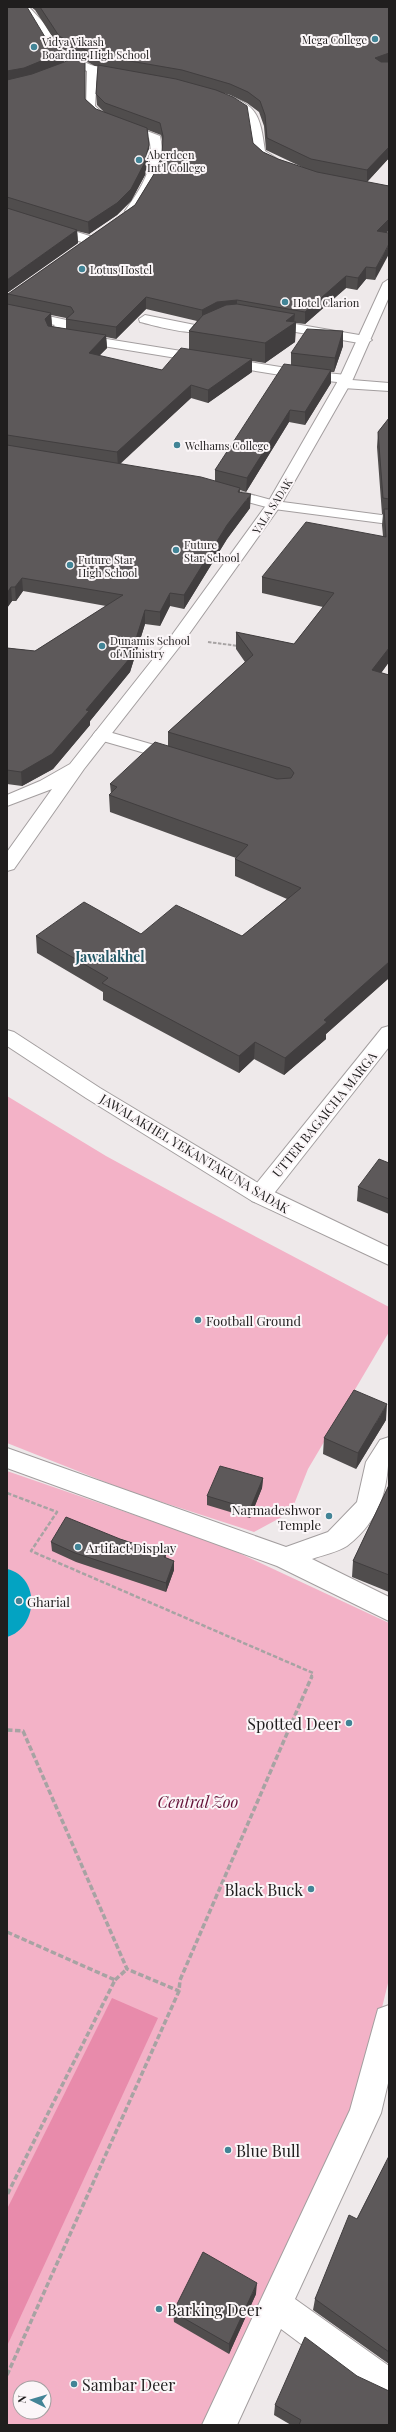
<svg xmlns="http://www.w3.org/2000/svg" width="396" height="2432" font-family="'Playfair Display',serif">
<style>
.green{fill:#f3b2c7;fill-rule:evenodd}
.forest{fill:#e88bab}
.water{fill:#03a3c2}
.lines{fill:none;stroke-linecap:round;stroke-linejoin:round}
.minor-casing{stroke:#a39e9f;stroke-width:2}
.major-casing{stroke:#a39e9f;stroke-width:2}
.path-far2{stroke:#a7a3a3;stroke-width:2;stroke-dasharray:3.5 1.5;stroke-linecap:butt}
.path-far1{stroke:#a7a3a3;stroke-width:2.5;stroke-dasharray:4.5 2;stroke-linecap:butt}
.path{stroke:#a7a3a3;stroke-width:3.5;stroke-dasharray:5.5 2.5;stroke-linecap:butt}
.minor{fill:#fff;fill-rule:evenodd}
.major{fill:#fff;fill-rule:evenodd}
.wall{fill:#504d4d;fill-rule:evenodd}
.shaded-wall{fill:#413e3f}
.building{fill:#5d595a;stroke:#413e3f}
.poi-dot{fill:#428496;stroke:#fbf6f8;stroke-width:1.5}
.labels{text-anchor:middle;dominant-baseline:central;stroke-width:4;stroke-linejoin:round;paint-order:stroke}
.far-poi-label{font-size:11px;fill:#201e1e;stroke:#fbf6f8;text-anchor:start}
.far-street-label{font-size:11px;fill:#201e1e;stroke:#fbf6f8}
.street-label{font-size:13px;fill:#201e1e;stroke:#fbf6f8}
.poi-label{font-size:13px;fill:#201e1e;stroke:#fbf6f8;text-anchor:start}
.neighbourhood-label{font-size:14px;font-weight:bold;fill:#245967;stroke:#fbf6f8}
.near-poi-label{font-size:16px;fill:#201e1e;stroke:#fbf6f8;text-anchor:start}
.near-park-label{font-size:16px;font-style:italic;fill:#621036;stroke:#fbf6f8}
</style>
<rect width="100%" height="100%" fill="#eee9ea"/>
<g class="green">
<polygon points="7,1096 106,1156 194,1204 389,1307 389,1332 308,1469 291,1512 254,1532 128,1491 7,1443"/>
<path d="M7 1471 224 1546 389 1623V1979L356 2114 207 2425H7ZM20 2388H44V2412H20Z"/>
</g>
<polygon class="forest" points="112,1998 158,2018 7,2346 7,2209"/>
<path class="water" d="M7 1569C41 1577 38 1628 7 1637Z"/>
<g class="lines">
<g class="minor-casing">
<g id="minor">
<path d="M18 7H29L44 23 62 52 91 65 131 75 132 77 127 80 97 73 95 106 105 115 160 136C167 167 152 189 135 214H127L125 211C141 188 156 167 149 138L97 119 86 109 87 71 55 57 48 49 37 27Z"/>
<path d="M220 94C258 103 260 116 265 151L285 164V168H277L256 155 247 116 238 107 216 99 215 97Z"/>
<polygon points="7,210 93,237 95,240 93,243 85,243 7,218"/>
<polygon points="7,307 71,321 73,324 63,332 299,370 346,375 351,376 352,380 389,383 389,391 343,388 338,387 337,382 299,378 54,338 49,337 47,332 55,325 7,315"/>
<path d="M145 315 195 325 218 317 224 321C210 343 161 327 140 322L139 319Z"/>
<polygon points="266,319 365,336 372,340 365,344 261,326 260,323"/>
<polygon points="223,487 275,501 389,516 389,524 274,509 218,494 216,491 218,488"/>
<polygon points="102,730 182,753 185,757 182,761 176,762 96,739 93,735 96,731"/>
<polygon points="389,1026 389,1047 268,1201 260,1203 252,1201 249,1195 252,1189 382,1028"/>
<path d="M389 1437C389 1483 385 1516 347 1546 338 1552 323 1555 312 1559L389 1597V1621L277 1566 7 1468V1448L286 1547 328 1532 357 1502 366 1462 380 1440Z"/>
<polygon points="389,2005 389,2079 381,2113 295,2299 389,2366 389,2401 356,2385 281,2329 237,2425 202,2425 350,2110 378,2009"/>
</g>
</g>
<g class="major-casing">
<g id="major">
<polygon points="389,279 389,297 353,379 281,505 184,641 84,769 14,869 7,871 7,852 52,789 7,806 7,795 40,781 70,764 172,635 267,504 339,379 383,283"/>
<polygon points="7,1030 14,1032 100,1088 268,1189 389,1247 389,1265 252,1201 86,1098 7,1046"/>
</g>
</g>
<polyline class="path-far2" points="208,642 239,646"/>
<polyline class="path-far1" points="7,1493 57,1512 31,1551 313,1673 311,1677"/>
<g class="path">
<polyline points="7,1730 23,1731 127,1969 179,1991"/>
<polyline points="7,1932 115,1980 7,2195"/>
<polyline points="115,1980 127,1969"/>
<polyline points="7,2375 179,1991 180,1980 312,1676"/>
</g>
<use href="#minor" class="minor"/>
<use href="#major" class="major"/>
</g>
<g class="wall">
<path d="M7 7 48 42 64 62H85V99L96 109 104 112 97 105 96 94 98 66H95L59 47 35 10 31 7H389V158L367 182 389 186V230L387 232 375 280 366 279 357 290 346 288 305 324 296 323 295 342 265 363 252 361V372L208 403 191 398 119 464 215 481V470L291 365V353L343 331V346L334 372H331V383L305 425 289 422 246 492 240 490V492L250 508 227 539 184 609 170 606 160 626 145 624 130 672 90 721V725L53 769 22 786 7 784V648L35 651 106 606 23 591 16 601H12L7 608V304H8V294L135 205 154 174 162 156 163 144 161 135 148 130 149 157 145 175 131 201 117 215 89 234 77 231 78 243 7 293ZM223 93 230 95 247 103 259 112 264 126 266 150 304 168 278 159 263 152 253 143ZM146 309 197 321 189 331V349L162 370 99 356 107 348 106 337 116 339ZM51 315 66 318V329L51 326H52Z"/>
<polygon points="389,418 389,662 381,673 389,675 389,978 326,1034 326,1039 284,1075 254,1059 239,1073 103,1000 103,992 37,953 36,936 141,934 242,936 287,899 235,876 235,859 236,858 110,812 109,795 111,794 110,784 168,746 168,732 245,662 236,649 236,632 294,644 323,607 262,593 262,577 383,536 382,525 383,514 382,514 377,447 378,432"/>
<polygon points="389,1163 389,1214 357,1201 358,1187"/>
<polygon points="386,1420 356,1469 323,1454 324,1438"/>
<polygon points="263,1478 262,1488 250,1518 207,1505 207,1496"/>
<polygon points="389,1485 389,1592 352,1577 353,1561"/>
<polygon points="120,1539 166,1554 166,1558 174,1561 174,1570 166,1592 76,1562 52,1551 51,1542"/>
<polygon points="389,2156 389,2364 313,2310 315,2299 357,2219"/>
<polygon points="256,2294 229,2354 174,2322 173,2312"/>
<polygon points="357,2376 389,2425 291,2425 274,2415 275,2405"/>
</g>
<g class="shaded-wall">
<polygon points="63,52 64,63 25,79 7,82 7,71"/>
<polygon points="389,53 389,64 375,69 375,58"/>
<polygon points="149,145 149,157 145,175 131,201 117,215 89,234 88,222"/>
<polygon points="389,147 389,158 367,182 367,170"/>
<polygon points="389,219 389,230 377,243 377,231"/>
<polygon points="77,230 78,243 7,293 7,280"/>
<polygon points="389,244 389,254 375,280 376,268"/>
<polygon points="366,267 366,279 357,290 358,278"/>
<polygon points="346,276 346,288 305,324 305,312"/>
<polygon points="146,297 146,309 116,339 116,327"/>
<polygon points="237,300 237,313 202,322 202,310 217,302"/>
<polygon points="51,313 52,326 46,332 45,319"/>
<polygon points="295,314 294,323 296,322 295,342 265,363 265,343 286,321"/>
<polygon points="343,331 343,346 334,372 335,358"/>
<polygon points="106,335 107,348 89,366 89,353"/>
<polygon points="252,359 252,372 208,403 208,390"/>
<polygon points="331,370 331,383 305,425 305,412"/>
<polygon points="191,385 191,398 118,466 117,452"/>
<polygon points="290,410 289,422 246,492 247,478"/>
<polygon points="251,494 250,508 227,539 184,609 184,595 227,525"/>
<polygon points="22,578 23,591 16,601 15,587"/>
<polygon points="11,587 12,601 7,608 7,593"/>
<polygon points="170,593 170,606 160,626 160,612"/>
<polygon points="145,610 145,624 130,672 90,721 90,725 53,769 22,786 21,772 86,710"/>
<polygon points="389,648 389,662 371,687 372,670"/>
<polygon points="389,962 389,978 326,1034 326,1039 284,1075 285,1058 324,1020"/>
<polygon points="255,1042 254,1059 239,1073 239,1056"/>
<polygon points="387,1404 386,1420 356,1469 358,1453"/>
<polygon points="263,1478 262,1488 250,1518 250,1509"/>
<polygon points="174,1561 174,1570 166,1592 166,1583"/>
<polygon points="257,2283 256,2294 229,2354 229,2344"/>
</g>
<g class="building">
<polygon points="7,7 27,7 48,42 63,52 24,68 7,71"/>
<polygon points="40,7 389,7 389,53 375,58 381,62 389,62 389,147 367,170 311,159 267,138 265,115 260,101 248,92 230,84 182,70 95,55 59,36"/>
<polygon points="75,58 85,62 85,99 96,109 147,128 149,145 144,164 131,189 117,203 88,222 7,197 7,80 32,74"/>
<polygon points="98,65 176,79 216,90 233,97 247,106 253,143 263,152 278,159 317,172 389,186 389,219 377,231 389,233 389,244 376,268 366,267 358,278 346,276 305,312 237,300 217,302 202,310 146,297 116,327 66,319 74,312 71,307 8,294 135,205 154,174 162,156 163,136 160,123 105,103 96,94"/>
<polygon points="7,208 77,230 7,280"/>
<polygon points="7,304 51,313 45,319 48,326 106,335 89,353 162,370 181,348 252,359 208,390 191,385 117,452 7,435"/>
<polygon points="237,304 295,314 286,321 296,322 265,343 189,331 203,315 226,305"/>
<polygon points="307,329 343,331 335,358 291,353"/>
<polygon points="284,364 331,370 305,412 290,410 247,478 215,470"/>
<polygon points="389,418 389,499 383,498 378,432"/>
<polygon points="7,445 201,477 240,488 238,492 251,494 227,525 184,595 170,593 160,612 145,610 130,658 86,710 89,711 52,754 21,772 7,770 7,648 35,651 123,595 22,578 15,587 11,587 7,593"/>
<polygon points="384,509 389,509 389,648 372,670 389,675 389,962 324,1020 327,1022 285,1058 255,1042 239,1056 102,983 108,978 36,936 84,902 141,934 176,905 242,936 301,888 235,859 248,845 109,795 117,787 110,784 155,742 277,779 291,778 294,773 290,768 168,732 253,655 236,632 294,644 334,593 262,577 306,522 386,537"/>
<polygon points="379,1159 389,1163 389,1199 358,1187"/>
<polygon points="354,1390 387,1404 358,1453 324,1438"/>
<polygon points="220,1466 263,1478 250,1509 207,1496"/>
<polygon points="389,1485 389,1575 353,1561"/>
<polygon points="66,1517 120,1539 166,1554 164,1557 174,1561 166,1583 75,1553 51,1542"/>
<polygon points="389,2156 389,2352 315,2299 349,2215 357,2219"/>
<polygon points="203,2252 257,2283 229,2344 173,2312"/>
<polygon points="305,2337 357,2376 389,2391 389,2425 299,2425 301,2420 275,2405"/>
</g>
<g class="poi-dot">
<circle cx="375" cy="39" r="4"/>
<circle cx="34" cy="47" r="4"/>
<circle cx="139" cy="160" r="4"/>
<circle cx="82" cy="269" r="4"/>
<circle cx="285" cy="302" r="4"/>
<circle cx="177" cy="445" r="4"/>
<circle cx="176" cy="550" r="4"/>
<circle cx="70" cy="565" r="4"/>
<circle cx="102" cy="646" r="4"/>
<circle cx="198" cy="1320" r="4"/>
<circle cx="329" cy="1516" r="4"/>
<circle cx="78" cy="1547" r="4"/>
<circle cx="19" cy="1601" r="4"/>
<circle cx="349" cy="1723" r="4"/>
<circle cx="311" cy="1889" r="4"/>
<circle cx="228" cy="2150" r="4"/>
<circle cx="159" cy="2309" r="4"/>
<circle cx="74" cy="2384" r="4"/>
</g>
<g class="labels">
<g class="far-poi-label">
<text x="367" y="39" text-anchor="end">Mega College</text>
<text x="42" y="41">Vidya Vikash<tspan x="42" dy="13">Boarding High School</tspan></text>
<text x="147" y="154">Aberdeen<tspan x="147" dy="13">Int'l College</tspan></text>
<text x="90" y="269">Lotus Hostel</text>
<text x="293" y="302">Hotel Clarion</text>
<text x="185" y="445">Welhams College</text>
<text x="184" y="544">Future<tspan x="184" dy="13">Star School</tspan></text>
<text x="78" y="559">Future Star<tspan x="78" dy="13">High School</tspan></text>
<text x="110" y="640">Dunamis School<tspan x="110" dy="13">of Ministry</tspan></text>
</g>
<g class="far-street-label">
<text transform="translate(272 506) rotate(-57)">YALA SADAK</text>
</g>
<g class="street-label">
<text transform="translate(324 1114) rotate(-51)">UTTER BAGAICHA MARGA</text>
<text transform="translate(195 1153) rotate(31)">JAWALAKHEL YEKANTAKUNA SADAK</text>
</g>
<g class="poi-label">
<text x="206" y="1320">Football Ground</text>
<text x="321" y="1509" text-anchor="end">Narmadeshwor<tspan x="321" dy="15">Temple</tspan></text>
<text x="86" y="1547">Artifact Display</text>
<text x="27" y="1601">Gharial</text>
</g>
<g class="neighbourhood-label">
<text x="110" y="956">Jawalakhel</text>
</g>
<g class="near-poi-label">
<text x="341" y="1723" text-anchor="end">Spotted Deer</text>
<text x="303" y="1889" text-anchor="end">Black Buck</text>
<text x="236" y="2150">Blue Bull</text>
<text x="167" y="2309">Barking Deer</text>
<text x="82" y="2384">Sambar Deer</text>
</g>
<g class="near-park-label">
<text x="198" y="1801">Central Zoo</text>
</g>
</g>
<rect width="396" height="2432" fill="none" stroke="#201e1e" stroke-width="16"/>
<g transform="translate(32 2400) rotate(275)"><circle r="19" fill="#fbf6f8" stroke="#a3a0a1"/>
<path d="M0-3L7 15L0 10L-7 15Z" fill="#428496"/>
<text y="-6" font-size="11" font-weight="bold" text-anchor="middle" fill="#201e1e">N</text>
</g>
</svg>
